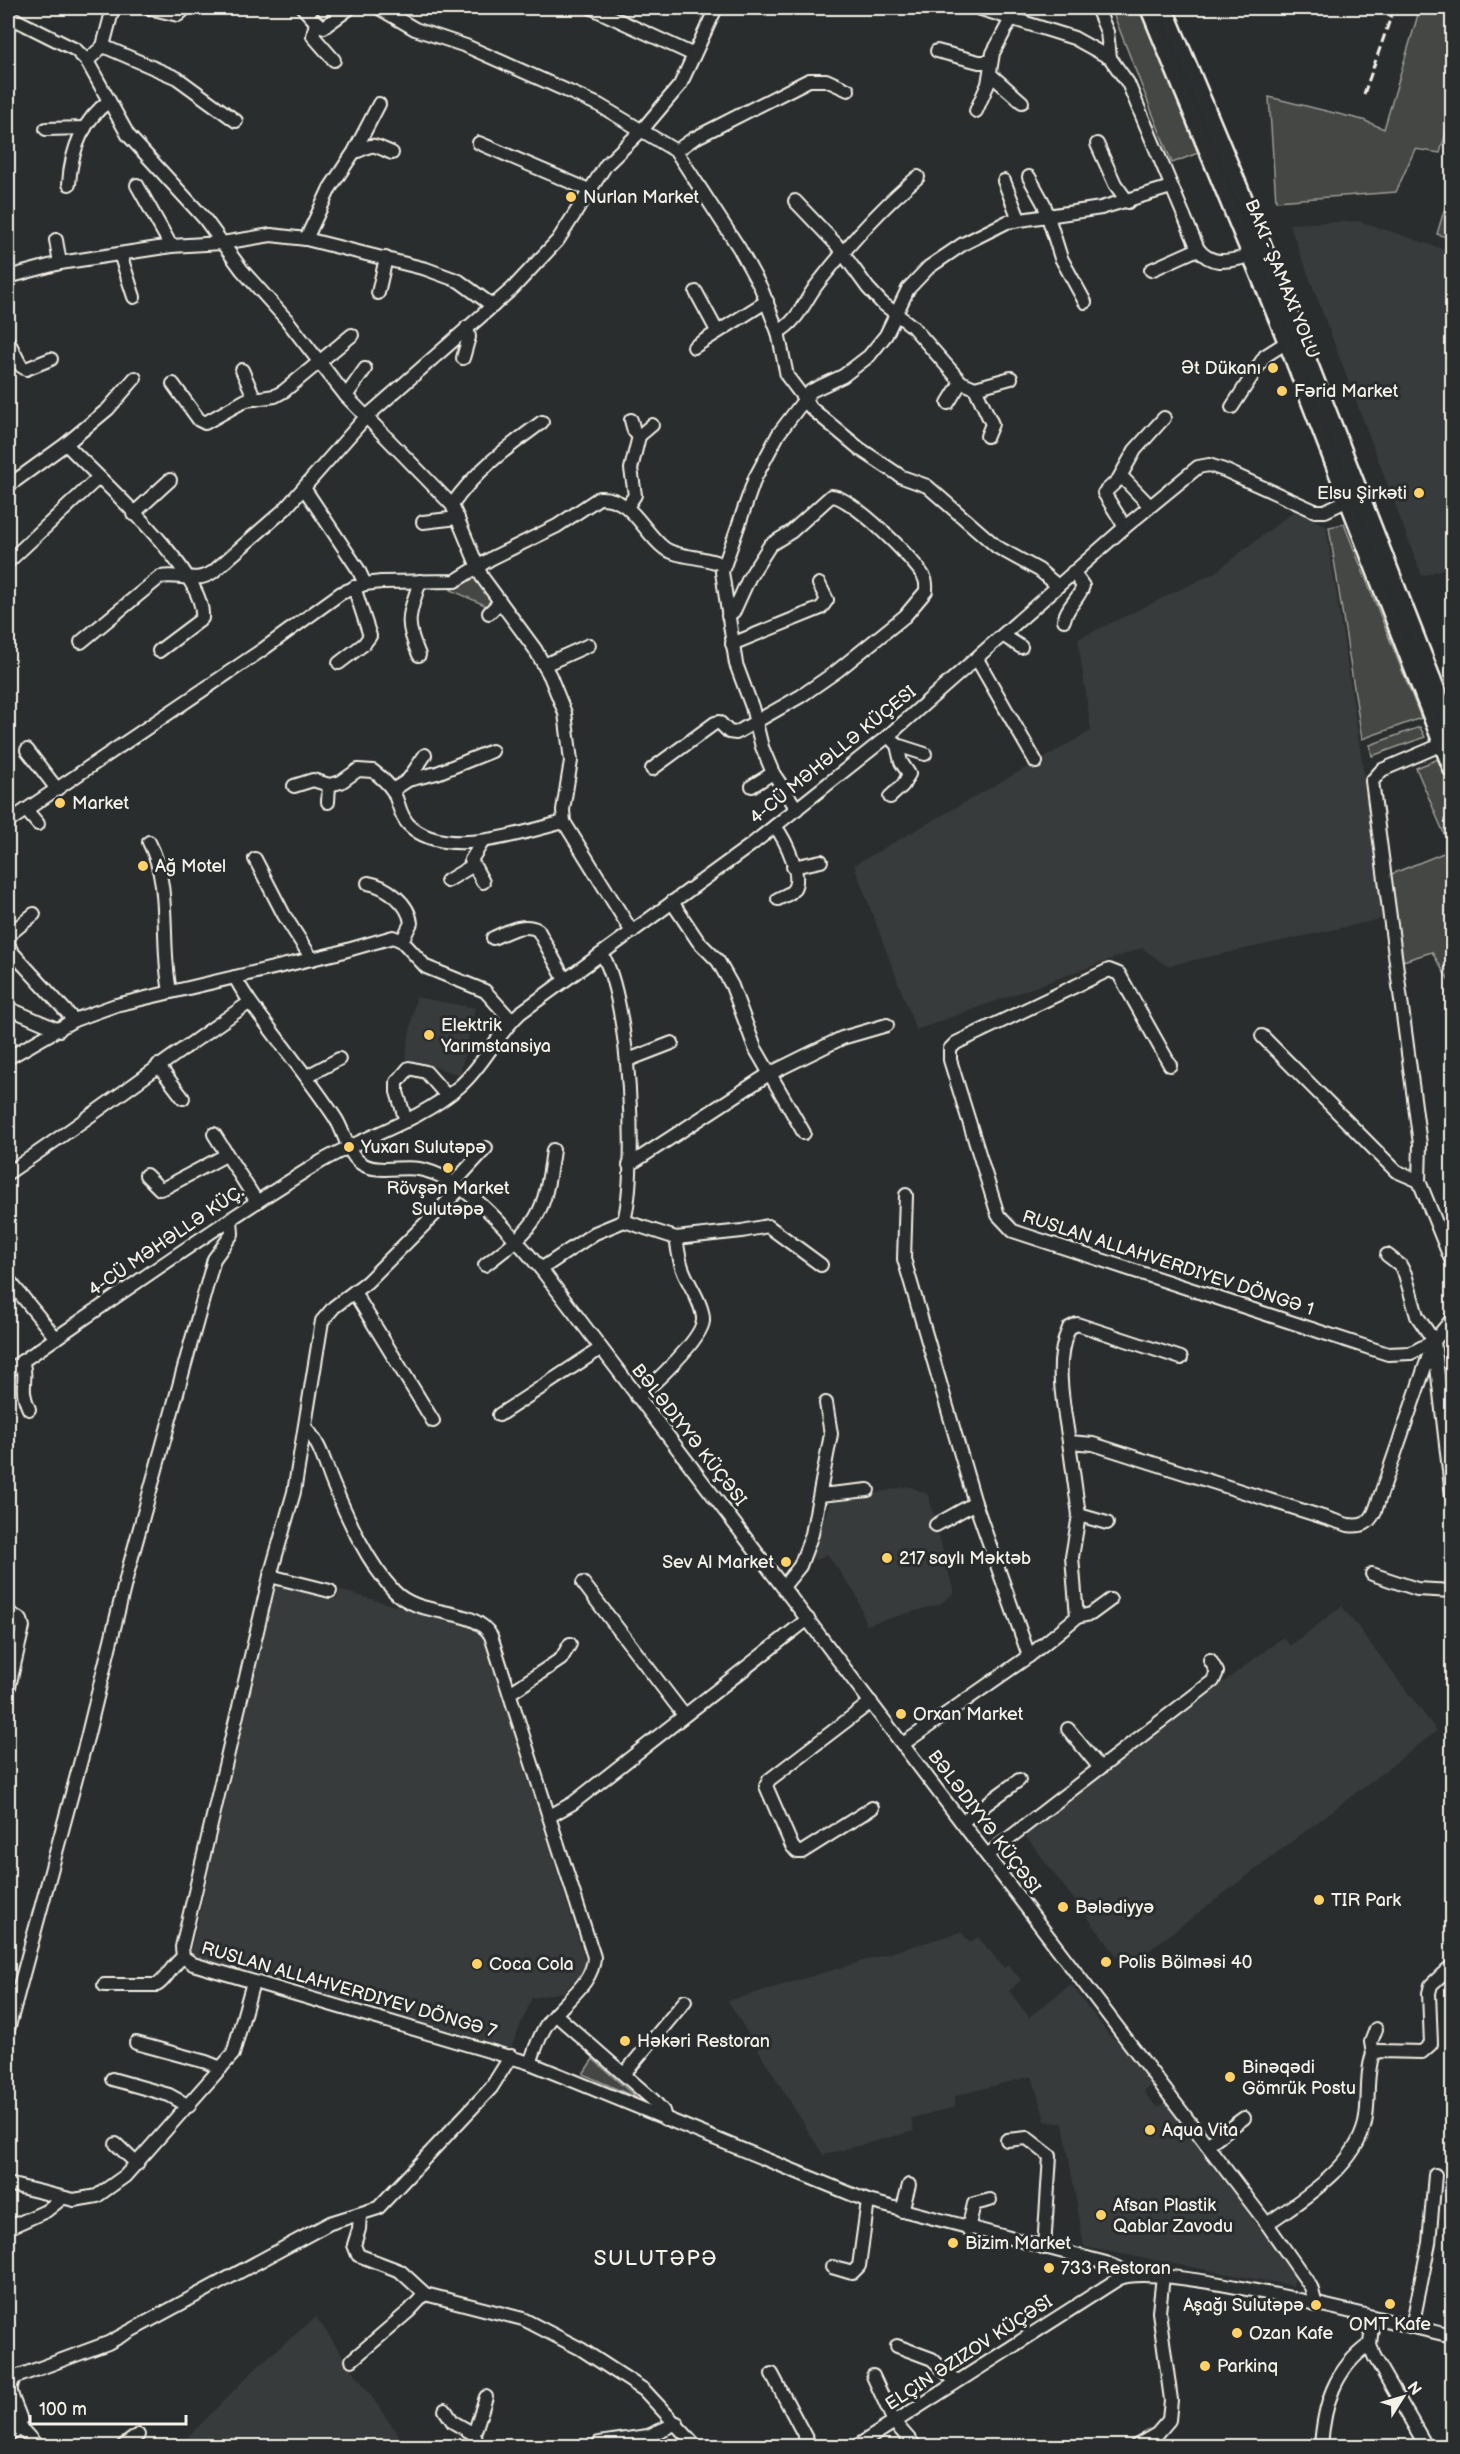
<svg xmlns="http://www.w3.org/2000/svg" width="1460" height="2454" font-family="'Balsamiq Sans',sans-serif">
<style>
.built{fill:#373a3a}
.green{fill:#444645;stroke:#9c9c96;stroke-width:1.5}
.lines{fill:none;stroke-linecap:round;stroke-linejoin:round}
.minor-casing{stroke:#f4f1e8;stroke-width:16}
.highway-casing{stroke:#f4f1e8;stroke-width:21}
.minor{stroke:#2a2d2e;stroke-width:12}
.highway{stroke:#2a2d2e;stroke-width:16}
.rail{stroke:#f4f1e8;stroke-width:3;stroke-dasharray:9 4.5;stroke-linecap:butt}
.poi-dot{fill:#ffd166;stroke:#2a2d2e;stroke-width:2}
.labels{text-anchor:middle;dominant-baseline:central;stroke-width:6;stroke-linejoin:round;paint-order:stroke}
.poi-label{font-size:18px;fill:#f4f1e8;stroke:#2a2d2e;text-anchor:start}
.street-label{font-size:18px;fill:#f4f1e8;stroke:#2a2d2e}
.quarter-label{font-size:21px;letter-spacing:1.5px;fill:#f4f1e8;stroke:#2a2d2e}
</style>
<rect width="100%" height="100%" fill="#2a2d2e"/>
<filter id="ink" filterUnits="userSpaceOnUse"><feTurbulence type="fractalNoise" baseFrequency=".0167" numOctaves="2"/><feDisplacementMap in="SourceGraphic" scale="12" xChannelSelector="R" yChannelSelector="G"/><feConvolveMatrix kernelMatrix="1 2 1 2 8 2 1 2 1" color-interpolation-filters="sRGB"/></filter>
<g filter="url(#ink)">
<g class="built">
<polygon points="1359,221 1452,252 1452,566 1422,576 1289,224"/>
<polygon points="1295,510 1326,526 1386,918 1167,966 1142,948 916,1030 854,865 1091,731 1078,639 1214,573"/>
<polygon points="416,997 475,1008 460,1075 405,1058"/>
<polygon points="908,1486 928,1494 954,1593 940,1604 866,1625 857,1596 827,1554 816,1561 810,1554 830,1503"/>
<polygon points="276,1584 337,1599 339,1590 482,1630 587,1967 563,1992 532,1998 511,2048 189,1958"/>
<polygon points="1342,1606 1437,1731 1126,1968 1024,1834 1283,1637 1290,1646"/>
<polygon points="961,1932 970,1943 978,1937 1004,1968 1008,1965 1021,1980 1009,1991 1029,2017 1071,1984 1109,2035 1121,2043 1151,2085 1144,2091 1148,2097 1157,2107 1166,2103 1295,2276 1293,2286 1084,2247 1063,2124 1045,2121 1032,2076 955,2096 955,2107 911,2118 914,2131 823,2155 728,2001"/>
<polygon points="316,2317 406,2446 179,2446 260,2364"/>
</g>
<g class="green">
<polygon points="1111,8 1140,8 1198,153 1172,163"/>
<polygon points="1420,8 1452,8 1452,112 1440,153 1415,149 1396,192 1276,201 1269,97 1363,120 1384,129"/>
<polygon points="1452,184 1452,239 1437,234"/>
<polygon points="1344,524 1421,718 1362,739 1329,527"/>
<polygon points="474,575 492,600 489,607 451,590"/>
<polygon points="1420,727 1425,737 1372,756 1370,745"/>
<polygon points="1441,758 1452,788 1452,980 1449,981 1432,952 1403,961 1389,875 1451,850 1416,768"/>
<polygon points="593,2059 637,2098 583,2074"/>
</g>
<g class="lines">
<g class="minor-casing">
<g id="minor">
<polyline points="149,8 178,15 186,8"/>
<polyline points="303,8 316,22 324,27 350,8"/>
<polyline points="379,8 415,29 466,46 599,105 676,151 739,248 761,288 778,332 787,376 812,409 860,449 902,477 927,486 997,547 1039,570 1058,586"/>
<polyline points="592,8 694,55"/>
<path d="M978 8 1074 38 1110 58 1128 83 1198 249C1213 268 1231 260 1252 256"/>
<polyline points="1097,8 1107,32 1110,58"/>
<polyline points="8,16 76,50 87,61 128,135 204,218 242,270 286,319 346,396 452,505 482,577 535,649 550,676 565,713 571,761 563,810 564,822 632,932"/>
<polyline points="316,22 313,36 334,60"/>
<polyline points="103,46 177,78 236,121"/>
<polyline points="937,51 979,62 991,62"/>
<polyline points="87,61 103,46 113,8"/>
<polyline points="990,74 1022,102"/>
<polyline points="976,111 988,84 993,53 1012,17"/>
<polyline points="46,129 85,128"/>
<polyline points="479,143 589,190"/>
<polyline points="1097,144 1115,184 1128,202"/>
<polyline points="676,151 693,139 809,80 826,80 848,90"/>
<path d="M355 152C376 144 369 143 392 153"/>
<polyline points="1029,177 1044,204 1061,258 1085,302"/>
<polyline points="1004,181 1019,219"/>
<path d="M69 184C71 151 82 121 109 101"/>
<polyline points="137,185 171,246"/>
<polyline points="795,201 836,244 868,288 882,303 912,326 961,382 975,388 1011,378"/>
<polyline points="306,239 330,188 354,152 379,104"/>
<polyline points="56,240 60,263"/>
<polyline points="120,254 134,297"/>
<polyline points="1151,270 1198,249"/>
<polyline points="8,277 60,263 171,246 222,243 271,235 306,239 426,269 459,281 493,306"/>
<polyline points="696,292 717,331"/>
<polyline points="378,293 386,258"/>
<path d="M778 332C799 321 805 299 819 282 849 244 880 208 918 177"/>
<polyline points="8,341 21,366 26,369 51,359"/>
<polyline points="694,347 767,301"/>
<polyline points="463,358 469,337 467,327"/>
<polyline points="242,370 255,399"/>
<polyline points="173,384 199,420 205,423 246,400 275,396 284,391 352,335"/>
<polyline points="975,388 992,424 987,436"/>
<polyline points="346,396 365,369"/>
<polyline points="948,403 961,382"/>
<polyline points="1232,407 1265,356 1287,342"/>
<polyline points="639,436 652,425"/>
<path d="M66 444C98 478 207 573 202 618L199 621 159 651"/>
<polyline points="1121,476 1150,506"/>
<polyline points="8,486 66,444 108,409 135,378"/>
<polyline points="304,488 358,569 365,584"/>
<path d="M452 505C477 469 507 448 542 422"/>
<polyline points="627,507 635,495 631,469 639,436 634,431 631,420"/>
<polyline points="133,514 170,480"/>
<polyline points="423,522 458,518"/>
<polyline points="1125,527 1104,493 1118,480 1135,450 1164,418"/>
<polyline points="8,562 98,478"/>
<polyline points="489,613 500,602"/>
<path d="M1064 620C1067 606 1079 599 1083 586L1073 572"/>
<polyline points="1004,636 1021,647"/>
<path d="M81 642 160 577C179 573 196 584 213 572L285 509 365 418 513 288 558 240 606 165 642 130 680 85 716 8"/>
<polyline points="732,644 821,608 827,600 819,584"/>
<path d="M419 655C404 620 409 616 420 581"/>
<polyline points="977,659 1036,762"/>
<polyline points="339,663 364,644 370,636 354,587"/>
<polyline points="544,665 589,645"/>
<polyline points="893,741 897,745 925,754"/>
<polyline points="1443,744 1382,770 1372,781 1420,1144 1419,1181 1452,1262"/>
<polyline points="27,750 57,789"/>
<path d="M652 769 715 723 719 722 729 732 736 733 801 696 837 671 905 616 926 591C926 586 927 582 924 577 915 560 850 495 831 496L791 532 770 545 749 578 734 611 728 616"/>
<polyline points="408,780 425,755"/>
<path d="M294 786 313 780 329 785 341 782 358 770 373 771C381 777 388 783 393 791 399 802 399 814 408 824 443 861 524 832 564 822"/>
<polyline points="752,786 773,773"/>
<polyline points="393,790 408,780 437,773 492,751"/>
<polyline points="890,797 903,785 909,774 901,762 897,745"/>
<polyline points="328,802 329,785"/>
<polyline points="797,809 773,773 762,747 752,707 736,664 722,572 755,478 779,433 811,391 843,376 869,356 886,335 908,289 929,267 963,244 1007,222 1101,208 1171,187"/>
<polyline points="26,810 38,824"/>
<path d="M8 822 262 650 341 593 365 584 381 582 455 581 492 558 557 526 599 498C631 496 642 531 664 548 677 558 706 556 723 565"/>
<path d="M775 826C784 838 806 879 791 892 788 895 781 897 778 899"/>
<path d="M149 842C172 886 160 942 170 991"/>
<polyline points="255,859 284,915 312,959"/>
<polyline points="793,867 821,861"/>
<polyline points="447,881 472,866"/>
<polyline points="483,882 471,860 483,841"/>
<path d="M368 883C386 886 409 903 411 923L402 941"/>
<polyline points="672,902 698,941 718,961 732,986 755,1048 804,1133"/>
<path d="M493 938C507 932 523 922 538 930L565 980"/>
<polyline points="8,940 11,933 34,914"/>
<polyline points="8,942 11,951 74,1020"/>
<path d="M235 977C245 998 260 1015 274 1034 295 1062 317 1090 336 1119 345 1133 348 1157 364 1165 380 1173 402 1166 419 1169 464 1176 513 1236 541 1269L1267 2224 1311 2287 1316 2305"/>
<polyline points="8,1008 59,1030"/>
<polyline points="1262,1036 1396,1171 1419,1181"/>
<polyline points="8,1058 74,1020 116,1005 337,953 393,937 402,941 426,967 485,991 512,1021"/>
<polyline points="628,1060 672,1043"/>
<polyline points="158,1065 183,1098"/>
<polyline points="1170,1065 1119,974 1109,970 956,1043 950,1049 950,1060 998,1215 1013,1231 1388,1354 1411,1353 1434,1341"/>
<polyline points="307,1076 339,1059"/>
<polyline points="406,1121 397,1092 397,1082 409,1068 426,1072 447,1096"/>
<polyline points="214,1134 257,1202"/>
<polyline points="629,1165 769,1074 842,1038 887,1025"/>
<path d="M8 1173C90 1118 168 1058 249 1003"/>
<polyline points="146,1175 160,1189 166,1187 226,1155"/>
<polyline points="453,1184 486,1148"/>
<polyline points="460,1189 367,1282 334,1307 322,1321 294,1492 270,1576 182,1947 183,1957 193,1964 530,2063 868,2201 1106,2263 1132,2274"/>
<polyline points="906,1195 904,1259 975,1503 1029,1656"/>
<polyline points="624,1221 676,1238 742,1231 768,1226 821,1265"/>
<polyline points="1387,1255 1400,1265 1405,1274 1417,1316 1434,1341 1452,1496"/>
<path d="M485 1265C539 1224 544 1217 553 1150"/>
<path d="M541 1269 595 1233 624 1221C638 1169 630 1000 602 954"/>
<polyline points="8,1279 56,1338"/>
<polyline points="354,1292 433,1421"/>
<path d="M22 1361C29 1379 18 1386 29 1409"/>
<path d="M8 1371C110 1301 211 1229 317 1164 363 1136 418 1123 460 1086 484 1065 496 1035 520 1013L751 845 888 736 1125 527 1198 467 1209 465 1224 470 1315 511H1325L1348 500"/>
<path d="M637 1397C653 1385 701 1340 703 1321 704 1305 688 1284 683 1270 679 1260 678 1249 676 1238"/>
<polyline points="499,1415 600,1349"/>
<path d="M305 1427C320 1443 325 1464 333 1484 349 1521 367 1562 394 1591 420 1619 474 1605 491 1636L594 1957C593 1985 562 2002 547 2024 539 2036 535 2050 530 2063"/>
<path d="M1069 1442C1064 1406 1053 1363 1069 1328L1077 1324 1181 1358"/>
<polyline points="820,1495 868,1490"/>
<polyline points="1079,1515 1107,1523"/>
<polyline points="936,1525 975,1503"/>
<polyline points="1372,1574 1417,1589 1452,1591"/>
<polyline points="270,1576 330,1591"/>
<polyline points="583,1583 684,1715"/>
<polyline points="783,1587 800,1566 812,1534 831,1434 826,1403"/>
<polyline points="8,1612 21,1620 23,1627 8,1691"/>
<polyline points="1077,1617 1091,1614 1110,1600"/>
<polyline points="510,1693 561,1659 570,1644"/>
<polyline points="871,1702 769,1780 766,1786 792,1846 797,1852 802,1852 872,1808"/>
<polyline points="1068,1729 1100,1768"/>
<path d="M903 1744 1029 1656 1077 1617 1072 1557 1079 1515 1069 1442 1093 1444 1348 1525C1362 1527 1369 1524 1375 1511L1434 1341 1452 1319"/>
<polyline points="550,1816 573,1803 808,1619"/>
<polyline points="962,1822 1019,1780"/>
<polyline points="987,1855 1213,1681 1217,1672 1210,1660"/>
<path d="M104 1985H157C166 1980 172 1965 183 1957"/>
<polyline points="555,2014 653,2100 663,2111 665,2119"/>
<polyline points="8,2030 87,1738 128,1571 214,1259 232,1234 231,1219"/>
<polyline points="136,2043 206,2062 221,2068"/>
<polyline points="1373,2054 1371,2042 1376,2029"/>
<polyline points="625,2073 685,2001"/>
<polyline points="112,2079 169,2095 189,2106"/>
<polyline points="1007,2140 1027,2138 1050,2156 1044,2248"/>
<polyline points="116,2144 137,2164"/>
<polyline points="1207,2145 1244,2118"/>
<polyline points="8,2184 74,2200 97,2196 125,2176 233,2054 253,1982"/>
<polyline points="902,2211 909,2185"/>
<polyline points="360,2215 359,2229 354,2245 358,2255 400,2271 425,2294 523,2319 581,2349 644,2390 696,2446"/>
<path d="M1267 2224C1303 2198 1354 2169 1365 2123 1370 2101 1365 2076 1373 2054L1379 2051 1422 2052 1431 2044 1429 1993 1431 1985 1448 1969"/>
<polyline points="8,2228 46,2211 61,2199"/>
<polyline points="968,2229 974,2204 990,2200"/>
<polyline points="832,2267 852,2273 859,2266 868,2201"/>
<polyline points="1373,2318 1370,2344 1374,2356 1426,2446"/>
<polyline points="1412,2327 1429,2243 1435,2175"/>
<polyline points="897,2346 932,2359 956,2382"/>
<polyline points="352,2360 409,2311 425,2294"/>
<polyline points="772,2374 810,2446"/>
<polyline points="873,2376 894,2422 915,2446"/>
<polyline points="445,2410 453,2422 474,2434"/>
<polyline points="20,2427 37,2446"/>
<path d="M8 2435 15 2432 21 2421C18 2407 3 2388 16 2377L108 2343 330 2223 378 2208 491 2088 511 2056"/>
<polyline points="599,2443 648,2436 677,2423"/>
<polyline points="123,2446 138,2435"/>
<polyline points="478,2446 474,2434 486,2397"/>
<path d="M857 2446 1118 2279C1157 2259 1397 2324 1452 2336"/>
<polyline points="1136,2446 1157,2434 1169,2420 1171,2400 1159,2312 1163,2276"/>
<path d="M1321 2446C1324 2405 1334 2369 1370 2344"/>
</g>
</g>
<g class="highway-casing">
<g id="highway">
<polyline points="1149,8 1287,342 1452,769"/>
<polyline points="1164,8 1254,223 1452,730"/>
</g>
</g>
<use href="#minor" class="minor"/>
<use href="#highway" class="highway"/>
<polyline class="rail" points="1364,94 1394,8"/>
</g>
</g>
<g class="poi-dot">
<circle cx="571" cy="197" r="6"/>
<circle cx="1273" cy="368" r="6"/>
<circle cx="1282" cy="391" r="6"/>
<circle cx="1419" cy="493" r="6"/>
<circle cx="60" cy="803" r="6"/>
<circle cx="143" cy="866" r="6"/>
<circle cx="429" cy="1035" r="6"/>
<circle cx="349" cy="1147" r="6"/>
<circle cx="448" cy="1168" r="6"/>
<circle cx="887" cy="1558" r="6"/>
<circle cx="786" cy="1562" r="6"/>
<circle cx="901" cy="1714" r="6"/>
<circle cx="1319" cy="1900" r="6"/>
<circle cx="1063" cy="1907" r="6"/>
<circle cx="1106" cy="1962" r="6"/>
<circle cx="477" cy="1964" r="6"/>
<circle cx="625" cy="2041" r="6"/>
<circle cx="1230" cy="2077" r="6"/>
<circle cx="1150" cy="2130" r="6"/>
<circle cx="1101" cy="2215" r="6"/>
<circle cx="953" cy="2243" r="6"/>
<circle cx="1049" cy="2268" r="6"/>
<circle cx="1390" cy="2304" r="6"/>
<circle cx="1316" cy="2305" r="6"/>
<circle cx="1237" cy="2333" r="6"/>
<circle cx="1205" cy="2366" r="6"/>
</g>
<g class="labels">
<g class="poi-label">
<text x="583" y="197">Nurlan Market</text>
<text x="1261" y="368" text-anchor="end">Ət Dükanı</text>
<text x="1294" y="391">Fərid Market</text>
<text x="1407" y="493" text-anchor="end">Elsu Şirkəti</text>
<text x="72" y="803">Market</text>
<text x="155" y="866">Ağ Motel</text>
<text x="441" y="1025">Elektrik<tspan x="441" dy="21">Yarımstansiya</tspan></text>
<text x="361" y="1147">Yuxarı Sulutəpə</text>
<text x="448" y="1188" text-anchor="middle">Rövşən Market<tspan x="448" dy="21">Sulutəpə</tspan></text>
<text x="899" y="1558">217 saylı Məktəb</text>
<text x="774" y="1562" text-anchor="end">Sev Al Market</text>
<text x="913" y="1714">Orxan Market</text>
<text x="1331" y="1900">TIR Park</text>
<text x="1075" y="1907">Bələdiyyə</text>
<text x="1118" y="1962">Polis Bölməsi 40</text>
<text x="489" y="1964">Coca Cola</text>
<text x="637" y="2041">Həkəri Restoran</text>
<text x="1242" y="2067">Binəqədi<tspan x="1242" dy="21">Gömrük Postu</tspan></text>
<text x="1162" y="2130">Aqua Vita</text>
<text x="1113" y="2205">Afsan Plastik<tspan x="1113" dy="21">Qablar Zavodu</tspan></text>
<text x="965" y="2243">Bizim Market</text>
<text x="1061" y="2268">733 Restoran</text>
<text x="1304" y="2305" text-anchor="end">Aşağı Sulutəpə</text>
<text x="1390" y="2324" text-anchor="middle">OMT Kafe</text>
<text x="1249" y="2333">Ozan Kafe</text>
<text x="1217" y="2366">Parkinq</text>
</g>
<g class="street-label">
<text transform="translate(1282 279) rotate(68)">BAKI - ŞAMAXI YOLU</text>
<text transform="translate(833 755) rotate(-39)">4-CÜ MƏHƏLLƏ KÜÇESI</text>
<text transform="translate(166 1241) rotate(-34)">4-CÜ MƏHƏLLƏ KÜÇ.</text>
<text transform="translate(1168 1263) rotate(18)">RUSLAN ALLAHVERDIYEV DÖNGƏ 1</text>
<text transform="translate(689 1435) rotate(52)">BƏLƏDIYYƏ KÜÇƏSI</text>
<text transform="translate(984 1822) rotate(53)">BƏLƏDIYYƏ KÜÇƏSI</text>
<text transform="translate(349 1990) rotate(16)">RUSLAN ALLAHVERDIYEV DÖNGƏ 7</text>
<text transform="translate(969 2353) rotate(-33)">ELÇIN ƏZIZOV KÜÇƏSI</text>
</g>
<g class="quarter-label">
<text x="656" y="2258">SULUTƏPƏ</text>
</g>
</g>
<rect width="1460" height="2454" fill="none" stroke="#2a2d2e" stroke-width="30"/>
<rect x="15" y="15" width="1430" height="2424" fill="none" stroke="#f4f1e8" stroke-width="2" filter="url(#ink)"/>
<g transform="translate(1403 2397) rotate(53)" stroke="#2a2d2e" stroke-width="4.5" paint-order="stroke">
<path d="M0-4.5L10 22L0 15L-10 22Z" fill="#f4f1e8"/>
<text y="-9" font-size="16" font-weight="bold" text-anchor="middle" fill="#f4f1e8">N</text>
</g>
<path d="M30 2415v9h156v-9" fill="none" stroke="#f4f1e8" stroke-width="3"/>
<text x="39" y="2415" font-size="18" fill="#f4f1e8" stroke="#2a2d2e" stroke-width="4.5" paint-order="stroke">100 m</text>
</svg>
